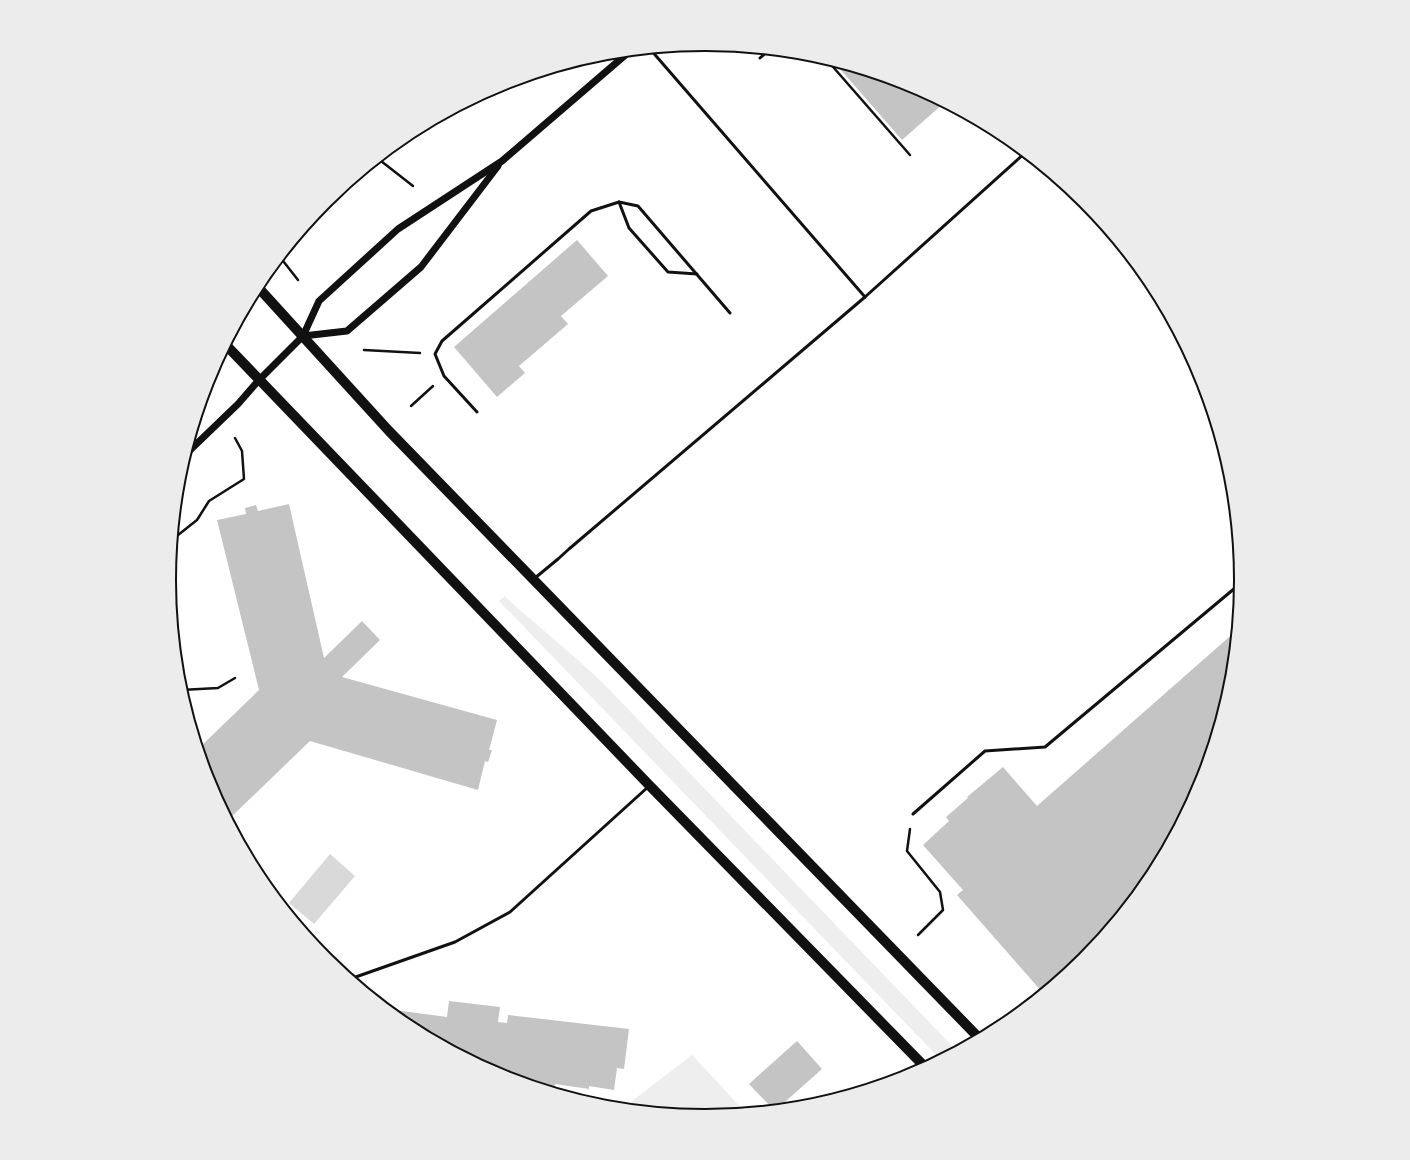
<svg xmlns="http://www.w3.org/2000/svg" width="1410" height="1160" font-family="'Noto Serif',serif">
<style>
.green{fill:#eee}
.water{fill:#d9d9d9}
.building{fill:#c4c4c4}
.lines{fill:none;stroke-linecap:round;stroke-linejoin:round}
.path{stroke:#111;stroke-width:2.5}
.service{stroke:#111;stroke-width:3}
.tertiary{stroke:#111;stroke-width:7}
.primary{stroke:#111;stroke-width:10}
.rim{fill:none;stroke:#111;stroke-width:2}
</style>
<rect width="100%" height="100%" fill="#fff"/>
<g class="green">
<polygon points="505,596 512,603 579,661 603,683 956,1050 940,1059 499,601"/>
<polygon points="692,1055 745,1112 705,1116 623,1108"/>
</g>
<polygon class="water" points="330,854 355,876 314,924 289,903"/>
<g class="building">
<polygon points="834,62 910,85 944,103 902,140"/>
<polygon points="577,240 608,276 561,316 568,324 519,366 525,373 497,397 454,347"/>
<polygon points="289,504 324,658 362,621 380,640 342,677 497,720 489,750 492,750 488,762 485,761 478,790 310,741 228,820 210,785 199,748 259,690 217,520 246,514 245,508 256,505 258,511"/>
<polygon points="1236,631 1231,685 1200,785 1151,878 1084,959 1043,993 957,895 963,890 923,845 949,821 946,817 968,798 967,797 1003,767 1037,806"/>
<polygon points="449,1001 500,1007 498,1022 507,1023 508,1015 629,1029 624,1069 617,1068 614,1090 589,1086 589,1089 555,1084 555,1087 530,1084 531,1079 500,1075 407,1026 387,1009 447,1017"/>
<polygon points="797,1041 822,1069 777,1109 773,1109 749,1084"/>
</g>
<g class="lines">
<g class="path">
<polyline points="827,60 910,155"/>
<polyline points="321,207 381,161 413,186"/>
<polyline points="280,257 298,280"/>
<polyline points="364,350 420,353"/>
<polyline points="411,406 433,386"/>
<polyline points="173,539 197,520 209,501 244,479 242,451 235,438"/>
<polyline points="181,690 218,688 235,678"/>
<polyline points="910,829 907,851 940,892 943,910 918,935"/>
</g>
<g class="service">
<polyline points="650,49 865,297"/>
<polyline points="760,58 769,50"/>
<polyline points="619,202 629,228 668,272 697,274"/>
<polyline points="477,412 444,376 435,354 442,341 591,211 619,202 638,206 730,313"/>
<polyline points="535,578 558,559 569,549 865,297 1025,153"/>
<polyline points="913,814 985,751 1045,747 1241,583"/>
<polyline points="350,979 455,942 510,912 648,787"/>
</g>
<g class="tertiary">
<polyline points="303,336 347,331 421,267 498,166"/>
<polyline points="186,454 238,404 259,380 303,336 319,301 398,229 502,161 630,51"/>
</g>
<g class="primary">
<polyline points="257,286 389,431 979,1038"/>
<polyline points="226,345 650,786 925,1067"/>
</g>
</g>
<path d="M0 0H1410V1160H0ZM176 580a529 529 0 1 1 1058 0a529 529 0 1 1-1058 0Z" fill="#ececec" fill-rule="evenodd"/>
<path class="rim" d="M176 580a529 529 0 1 1 1058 0a529 529 0 1 1-1058 0Z"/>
</svg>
